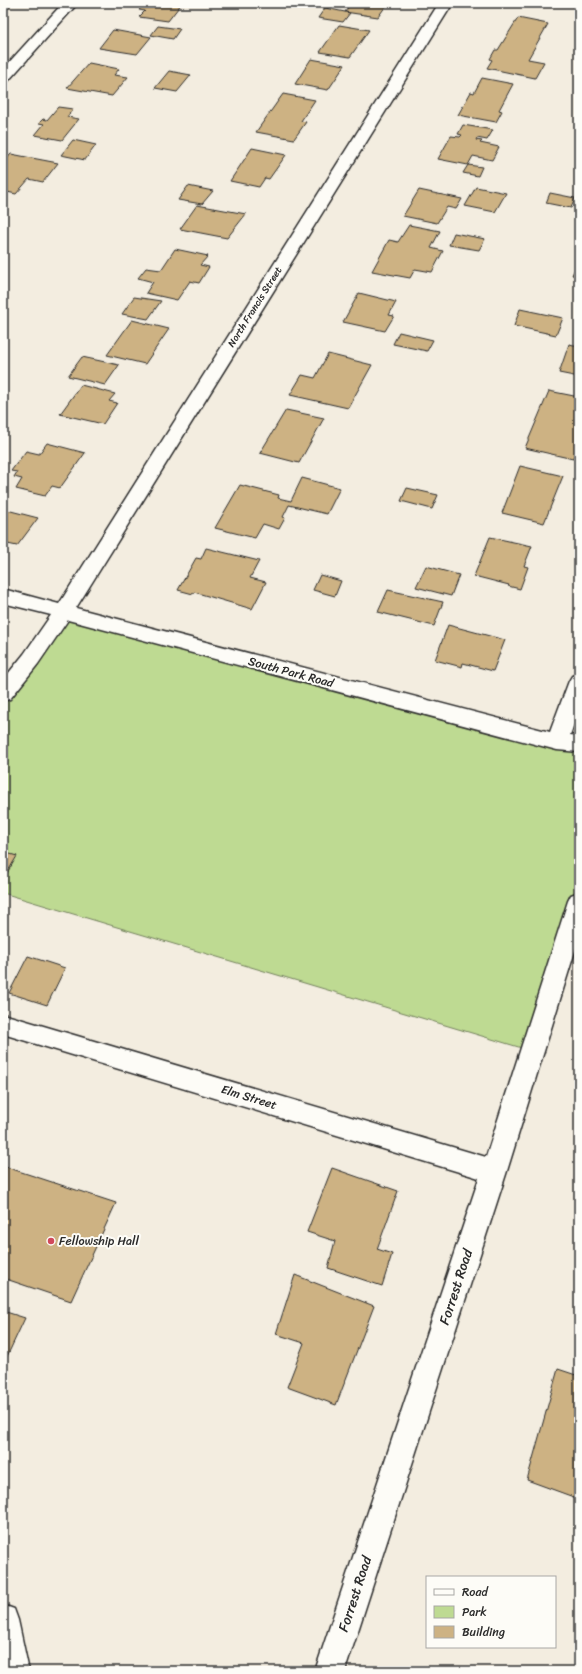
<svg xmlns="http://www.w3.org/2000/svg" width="582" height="1674" font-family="Sriracha,sans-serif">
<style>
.green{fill:#beda92;stroke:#74825e}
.building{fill:#cdb283;stroke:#2b2b2b}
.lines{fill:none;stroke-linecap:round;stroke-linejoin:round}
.minor-casing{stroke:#2b2b2b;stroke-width:3}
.minor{fill:#fdfcf7;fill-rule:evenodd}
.poi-dot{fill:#d1495b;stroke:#fdfcf7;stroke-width:1.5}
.labels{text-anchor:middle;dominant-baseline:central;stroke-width:4;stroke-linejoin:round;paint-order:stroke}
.far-street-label{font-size:10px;fill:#2b2b2b;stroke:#fdfcf7}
.street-label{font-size:12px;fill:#2b2b2b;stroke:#fdfcf7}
.poi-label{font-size:12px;fill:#2b2b2b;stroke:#fdfcf7;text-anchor:start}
.near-street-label{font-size:14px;fill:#2b2b2b;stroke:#fdfcf7}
</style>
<rect width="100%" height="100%" fill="#f3ede0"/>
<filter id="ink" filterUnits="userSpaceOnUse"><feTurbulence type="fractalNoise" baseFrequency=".025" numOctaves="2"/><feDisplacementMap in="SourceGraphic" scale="8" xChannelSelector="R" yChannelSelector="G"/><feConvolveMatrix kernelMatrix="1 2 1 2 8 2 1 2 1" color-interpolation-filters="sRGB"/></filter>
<g filter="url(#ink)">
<polygon class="green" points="64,611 579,744 579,901 532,1051 3,893 3,701"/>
<g class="building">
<polygon points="3,3 13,3 7,9 3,8"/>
<polygon points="145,3 182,3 168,21 139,17 145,11 139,10"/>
<polygon points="351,3 388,3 378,17 345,12"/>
<polygon points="566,3 579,3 579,7 565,4"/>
<polygon points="325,8 350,13 343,22 318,18"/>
<polygon points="518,18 548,24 528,59 544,62 535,78 487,68 492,60 490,59 495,50 498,50"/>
<polygon points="339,25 369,30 350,57 320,52"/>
<polygon points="158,26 180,29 173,39 151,35"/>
<polygon points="113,30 151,37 137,54 99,48"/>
<polygon points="311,59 345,65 328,90 295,84"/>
<polygon points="89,63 119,69 114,75 128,77 112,96 67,88"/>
<polygon points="169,71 191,75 177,92 155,88"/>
<polygon points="482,78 513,84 499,110 502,111 496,122 458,115 471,92 474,93"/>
<polygon points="283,94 315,100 301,121 306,122 294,139 256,132"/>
<polygon points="58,107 73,109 67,117 79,119 62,140 35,135 44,124 39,123 43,119 47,120"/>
<polygon points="463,125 493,130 487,140 477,138 476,140 482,141 480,143 499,147 492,160 473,156 468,165 438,159 451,136 460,137 462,135 458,134"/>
<polygon points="73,140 96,145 85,160 61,155"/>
<polygon points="252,148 286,155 269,179 265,178 259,187 230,181"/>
<polygon points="11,154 58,163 43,182 29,179 16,194 3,191 3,163"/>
<polygon points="468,165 482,167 478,176 463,173"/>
<polygon points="188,186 213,191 202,204 178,200"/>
<polygon points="476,187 506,193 495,212 465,206"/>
<polygon points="419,190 462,199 456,209 447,207 437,223 403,216"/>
<polygon points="550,193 575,198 571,208 546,203"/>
<polygon points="197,205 246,214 227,238 180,229"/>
<polygon points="409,225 440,231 431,248 443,251 432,272 415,269 410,278 372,271 389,240 398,242"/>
<polygon points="454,233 485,239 479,250 449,245"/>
<polygon points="175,249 208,256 200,265 209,267 199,283 190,281 177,300 146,293 153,282 138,278 146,268 161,270"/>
<polygon points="579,260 579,276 572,275"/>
<polygon points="359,293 396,302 389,315 394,316 385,331 343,322"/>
<polygon points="134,297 161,301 148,319 122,314"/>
<polygon points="520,309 563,318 556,335 514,326"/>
<polygon points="132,320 169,329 145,364 107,355"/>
<polygon points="399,332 433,340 427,351 393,344"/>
<polygon points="569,344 579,346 579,377 559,373"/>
<polygon points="328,354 372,365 348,408 290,395 302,375 315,378"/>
<polygon points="82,357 119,365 105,385 68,376"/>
<polygon points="81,385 115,394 109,401 117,403 103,424 60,414"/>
<polygon points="549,391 579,397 579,442 573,459 525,448"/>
<polygon points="286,410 324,418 299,463 260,453"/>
<polygon points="47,443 85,453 60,488 52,486 45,496 16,489 22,479 14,477 17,472 11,471 26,451 39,454"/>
<polygon points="520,466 563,476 544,523 502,513"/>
<polygon points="302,478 340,488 327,514 289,505 283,517 285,518 279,529 263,524 255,538 215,528 240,485 279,495 278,498 291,501"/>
<polygon points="407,488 438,495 432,509 401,501"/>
<polygon points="3,509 38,518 17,546 3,543"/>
<polygon points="490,537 532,546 524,566 528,567 520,589 508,586 509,585 474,576"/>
<polygon points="206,548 259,561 250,578 266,582 252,609 194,592 193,594 178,590 196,558 201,559"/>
<polygon points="426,566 459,575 451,596 416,587"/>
<polygon points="320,575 341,581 335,596 313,590"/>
<polygon points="388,590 443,602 434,626 378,612"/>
<polygon points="448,625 505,640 493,671 463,663 462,667 435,660"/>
<polygon points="3,852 17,856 7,873 3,872"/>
<polygon points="28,956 65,968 47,1005 9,993"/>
<polygon points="3,1166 116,1203 71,1301 3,1278"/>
<polygon points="332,1168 398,1191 377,1249 392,1254 382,1286 328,1268 335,1241 307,1232"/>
<polygon points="295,1275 374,1306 336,1405 287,1387 304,1343 276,1334"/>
<polygon points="3,1311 25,1318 3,1365"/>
<polygon points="558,1369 579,1376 579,1499 527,1480"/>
</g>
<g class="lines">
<g class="minor-casing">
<g id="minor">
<polygon points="63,3 78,3 8,81 3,82 3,69"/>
<polygon points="439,3 453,3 76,608 550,732 569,681 572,676 579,674 579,710 570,735 579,736 579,752 557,750 68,620 38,664 10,699 3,701 3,680 24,654 51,615 3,603 3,589 59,604"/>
<polygon points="579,892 579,938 507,1171 345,1671 315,1671 479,1178 3,1034 3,1014 486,1157 568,901 571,895"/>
<polygon points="3,1605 14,1609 18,1620 29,1671 3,1671"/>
</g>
</g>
<use href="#minor" class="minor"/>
</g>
</g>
<circle class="poi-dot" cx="51" cy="1241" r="4"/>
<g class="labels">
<g class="far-street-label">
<text transform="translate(255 307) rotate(-58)">North Francis Street</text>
</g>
<g class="street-label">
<text transform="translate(291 672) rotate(15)">South Park Road</text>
<text transform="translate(249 1097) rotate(17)">Elm Street</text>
</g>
<g class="poi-label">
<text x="59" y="1241">Fellowship Hall</text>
</g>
<g class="near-street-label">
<text transform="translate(456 1287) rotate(-72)">Forrest Road</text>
<text transform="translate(355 1594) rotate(-72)">Forrest Road</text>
</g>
</g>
<rect width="582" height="1674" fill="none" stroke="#fdfcf7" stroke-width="16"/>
<rect x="8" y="8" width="566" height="1658" fill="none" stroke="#2b2b2b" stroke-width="1.5" filter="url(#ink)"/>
<rect x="426" y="1576" width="130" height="72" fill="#fdfcf7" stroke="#a9a8a5"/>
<rect x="434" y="1589" width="20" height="6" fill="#fdfcf7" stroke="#a9a8a5"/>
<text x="462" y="1596" font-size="12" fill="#2b2b2b">Road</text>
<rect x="434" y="1606" width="20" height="12" fill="#beda92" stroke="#a9a8a5"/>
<text x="462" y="1616" font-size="12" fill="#2b2b2b">Park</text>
<rect x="434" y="1626" width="20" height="12" fill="#cdb283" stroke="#a9a8a5"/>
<text x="462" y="1636" font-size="12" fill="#2b2b2b">Building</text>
</svg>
